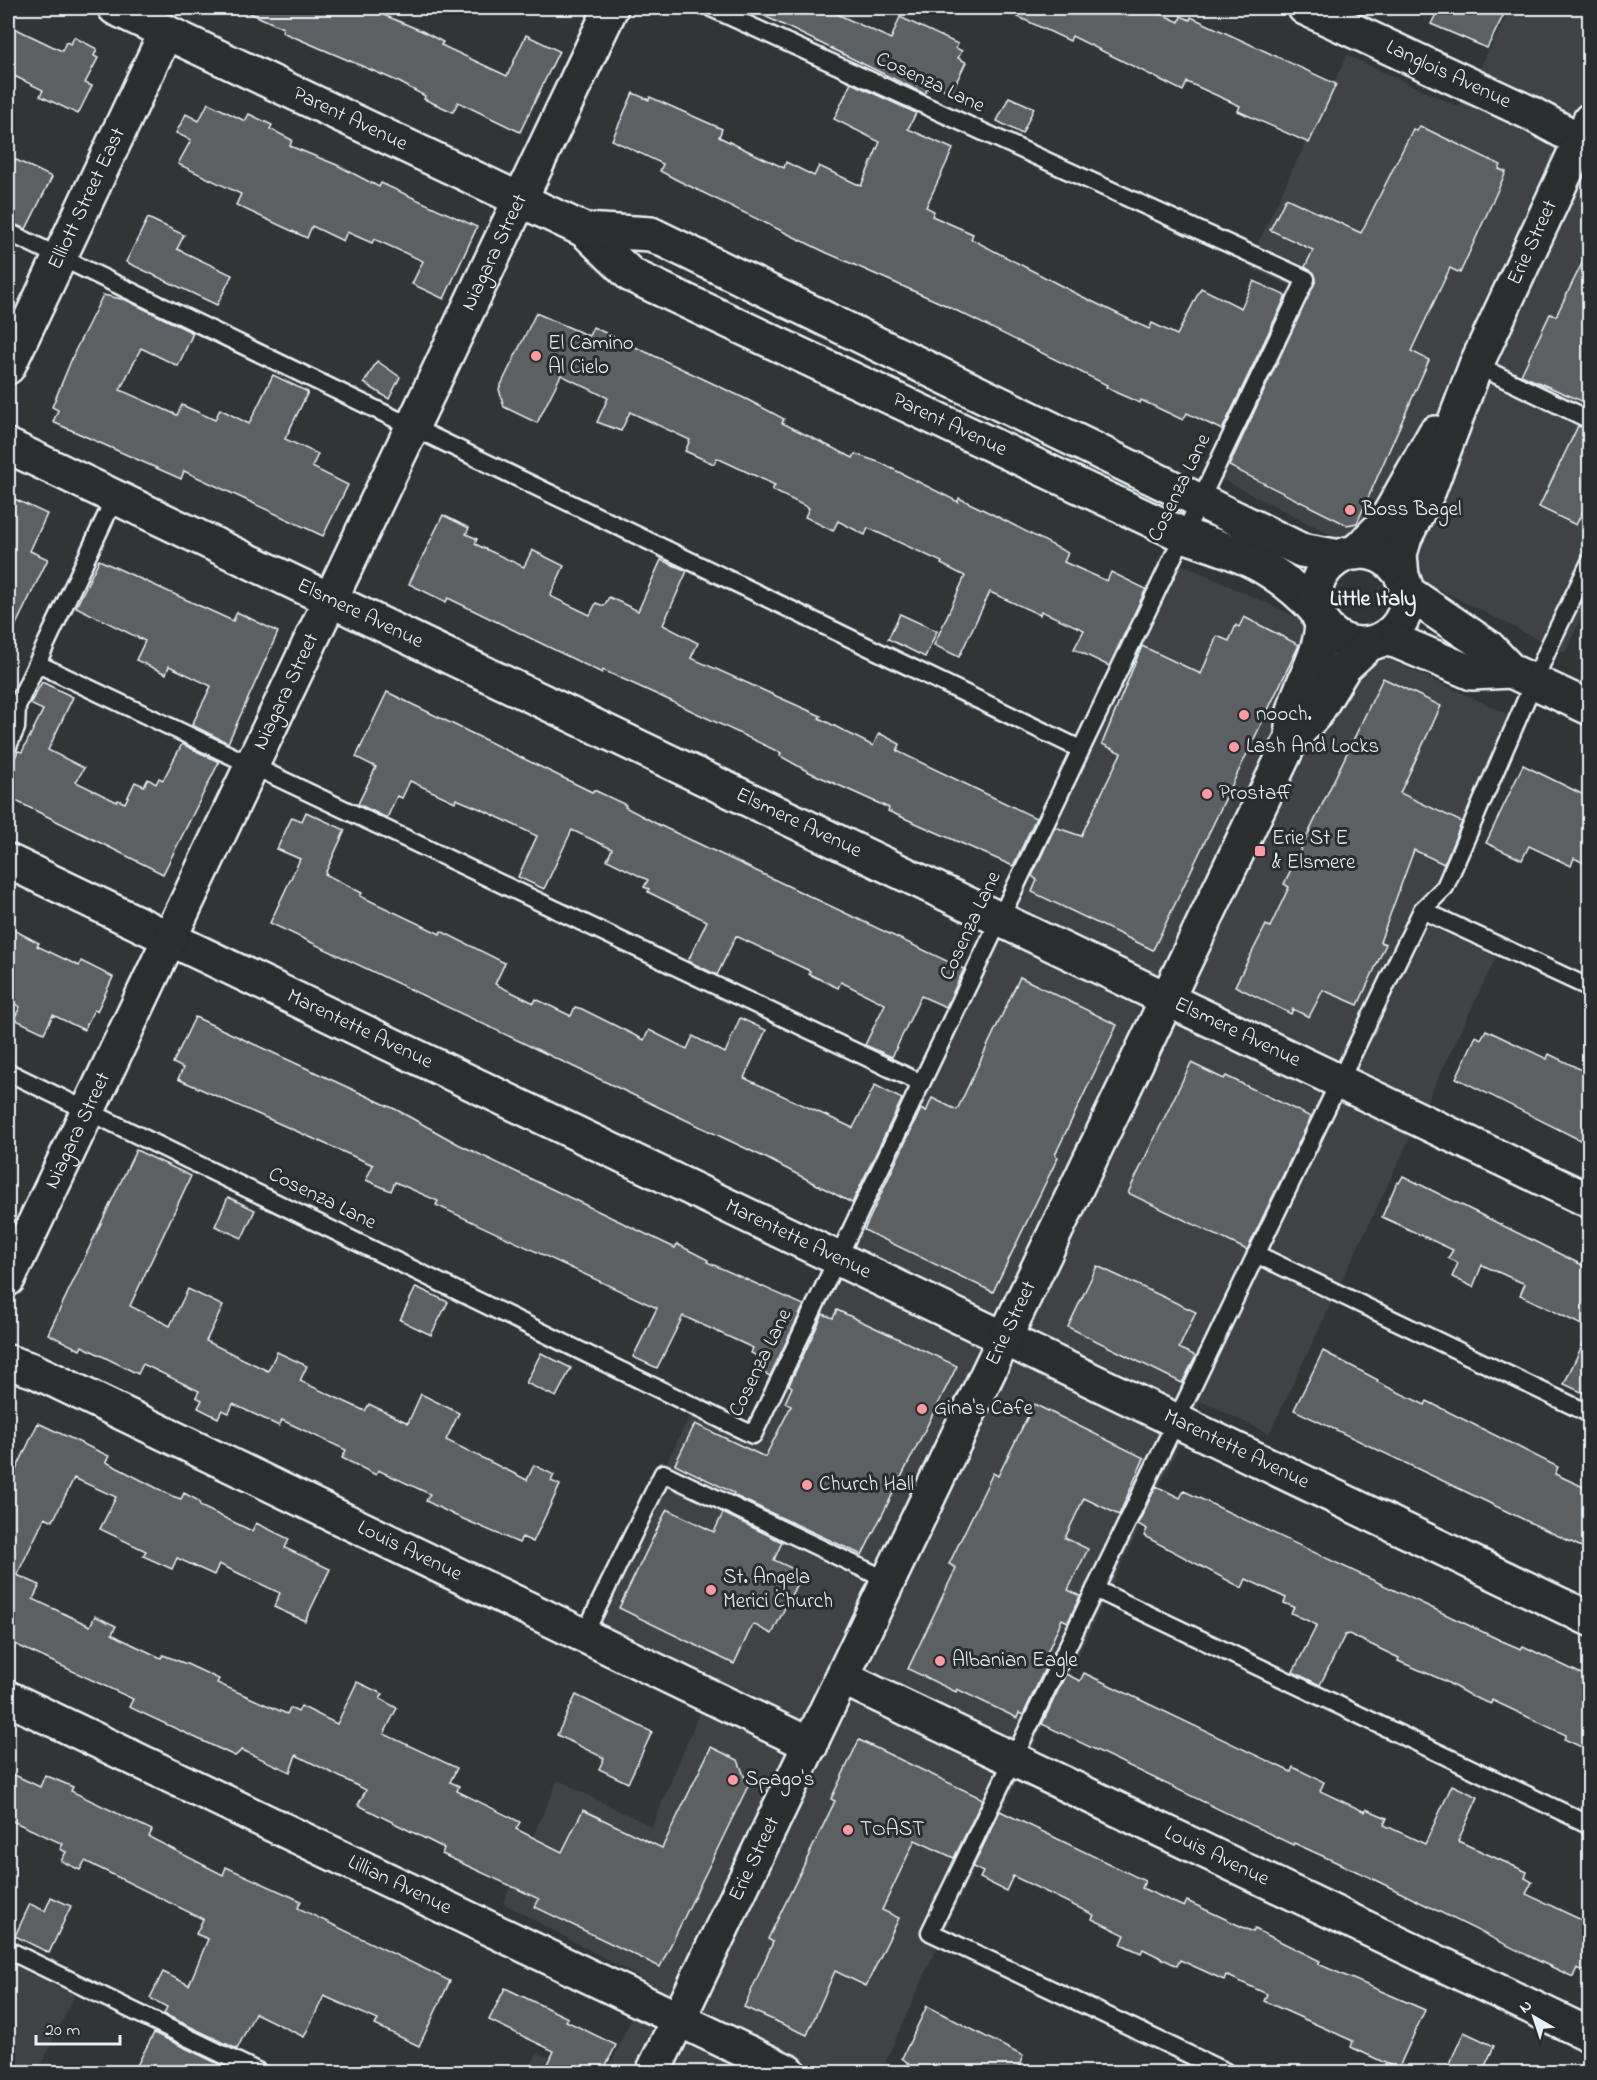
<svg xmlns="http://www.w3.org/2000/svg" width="1597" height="2080" font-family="'Indie Flower',sans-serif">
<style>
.built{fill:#3f4244}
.building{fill:#5c6063;stroke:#e8f1f8;stroke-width:1.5}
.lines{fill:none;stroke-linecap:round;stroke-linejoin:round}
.service-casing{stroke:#e8f1f8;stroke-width:21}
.minor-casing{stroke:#e8f1f8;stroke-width:38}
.tertiary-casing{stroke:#e8f1f8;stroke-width:38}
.service{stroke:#2a2d2e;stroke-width:16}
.minor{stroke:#2a2d2e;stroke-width:33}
.tertiary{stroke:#2a2d2e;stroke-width:33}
.poi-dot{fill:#ff9aa2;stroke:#2a2d2e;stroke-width:2}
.labels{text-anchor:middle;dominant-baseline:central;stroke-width:6;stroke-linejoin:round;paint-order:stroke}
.street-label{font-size:21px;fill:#e8f1f8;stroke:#2a2d2e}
.poi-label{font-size:21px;fill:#e8f1f8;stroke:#2a2d2e;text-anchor:start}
.neighbourhood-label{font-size:22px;font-weight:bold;fill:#e8f1f8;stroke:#2a2d2e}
</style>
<rect width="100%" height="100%" fill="#323536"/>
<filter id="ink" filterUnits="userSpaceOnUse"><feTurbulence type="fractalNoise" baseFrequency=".0167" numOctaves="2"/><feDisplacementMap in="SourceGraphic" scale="12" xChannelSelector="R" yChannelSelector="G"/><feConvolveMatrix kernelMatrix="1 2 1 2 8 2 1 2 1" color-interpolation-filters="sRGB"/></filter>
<g filter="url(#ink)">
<g class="built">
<polygon points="1511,8 1589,8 1590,374 1576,403 1589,409 1590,599 1565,653 1211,474 1296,289 1247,266 1347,55 1459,107"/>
<polygon points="1175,561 1525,722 1429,925 1496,957 1269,1434 1201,1401 943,1934 881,2072 607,2072 648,1982 503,1903 558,1780 652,1827 714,1677 590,1618 697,1401 761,1430"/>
<polygon points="8,1962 75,1995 38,2072 8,2072"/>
<polygon points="538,2052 576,2072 527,2072"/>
</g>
<g class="building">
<polygon points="239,8 367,8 422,31 443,42 441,45 507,76 526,35 559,51 520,132 458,102 453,112 424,99 425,96 397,81 282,32 283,28"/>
<polygon points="748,8 824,8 891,39 900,17 958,44 956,48 962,51 958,58 966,62 951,93 930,82 925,94"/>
<polygon points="999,8 1148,8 1179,22 1181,16 1190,20 1191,17 1336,84 1309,143 1238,111 1240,106 1187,82 1183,91 1072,36 1070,41"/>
<polygon points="1439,8 1507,8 1487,48 1431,24"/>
<polygon points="8,25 62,51 66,42 71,44 74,37 97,49 94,56 98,58 85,83 92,86 78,114 40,96 43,90 8,73"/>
<polygon points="851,83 916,113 908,129 953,149 926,207 934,211 932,216 973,234 971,239 1079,295 1149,329 1152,323 1177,335 1201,288 1241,308 1254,281 1286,296 1222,430 1187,413 1183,420 1141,400 1140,403 1117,393 1106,387 1107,385 943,304 825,252 677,180 660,171 663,164 612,140 633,93 649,100 650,97 722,129 719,137 784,168 786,162 814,176 819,166 861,186 880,142 834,119"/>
<polygon points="1009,97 1034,108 1022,134 997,121"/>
<polygon points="208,103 245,121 249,114 272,125 270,129 292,140 290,146 337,165 379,187 381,183 477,227 444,299 412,284 423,261 374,239 372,243 347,232 343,241 312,226 307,238 236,205 241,194 178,164 191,140 176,133 186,114 199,121"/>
<polygon points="1420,126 1501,165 1499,169 1506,172 1460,273 1450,268 1411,351 1429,360 1357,523 1347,525 1229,466 1316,279 1314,273 1305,267 1313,250 1270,230 1286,198 1361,233 1413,129 1417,131"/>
<polygon points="14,159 52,177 26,229 8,222 8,173"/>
<polygon points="148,218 184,235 177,249 232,275 217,305 126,262"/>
<polygon points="1590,247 1590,408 1587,407 1589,404 1521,375 1550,314 1556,316"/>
<polygon points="103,295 126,300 193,333 178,366 141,348 120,390 177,415 182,405 215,420 220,409 249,424 273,375 308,392 285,439 318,454 312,467 348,485 323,536 184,471 181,479 53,422 58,410 52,407 75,351"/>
<polygon points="536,313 589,336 593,327 748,400 784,419 782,423 853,458 855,454 881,463 958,502 959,498 992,514 1068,553 1064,562 1107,581 1111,572 1146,589 1109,666 1074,649 1084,630 1041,611 1040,615 990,592 959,657 934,645 965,576 941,564 942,562 868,528 865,535 838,521 833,531 805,517 809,508 772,490 775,485 717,458 714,464 685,451 690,440 630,412 621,431 597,422 608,398 561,375 537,423 504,407 499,389"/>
<polygon points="377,361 400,377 389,399 364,383"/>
<polygon points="1578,426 1590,430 1590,496 1576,525 1539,507"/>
<polygon points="8,496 47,514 30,551 48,559 8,641"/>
<polygon points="443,515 469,528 466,534 477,539 475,544 524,567 532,550 564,566 550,596 590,615 596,603 604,606 609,597 638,611 661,560 687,571 663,625 698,643 691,658 821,716 819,718 873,746 879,733 900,744 897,751 1036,818 1013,866 888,811 889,808 807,771 780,756 781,753 671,701 603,670 602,673 448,598 446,602 409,584"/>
<polygon points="99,560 233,621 237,612 278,632 228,743 192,725 211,686 169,666 166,674 136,660 145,641 76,607"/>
<polygon points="900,614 937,631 925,657 888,639"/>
<polygon points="1244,617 1299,645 1153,950 1032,892 1037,880 1032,876 1055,827 1081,836 1121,753 1102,744 1142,646 1201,674 1217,636 1229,641 1236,625 1239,627"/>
<polygon points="1383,678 1441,706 1400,793 1462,822 1444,864 1414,850 1380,942 1386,944 1358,1005 1323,990 1309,1017 1293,1009 1291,1014 1235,986 1266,925 1270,927 1289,887 1284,884"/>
<polygon points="42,682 73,697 48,750 84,768 76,782 117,802 118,800 125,803 135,782 144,786 148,779 156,784 159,778 163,780 182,744 219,762 163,874 8,797 8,773 18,751 22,752 43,710 30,704"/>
<polygon points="387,692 592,792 594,790 626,805 625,807 659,825 964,969 946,1007 921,996 892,1057 865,1045 885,1004 841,982 838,988 809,974 810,971 736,936 717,975 688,961 707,921 648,892 649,889 644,887 648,880 607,860 612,849 572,830 544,889 518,877 537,836 483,810 456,799 455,802 410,781 402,798 397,796 387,818 358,804 376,767 356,757"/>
<polygon points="1523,765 1590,798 1590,866 1574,858 1571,866 1529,846 1522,860 1486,843"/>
<polygon points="306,812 345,830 325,874 362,893 360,896 440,934 441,931 505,963 495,984 534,1003 536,999 571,1016 575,1007 582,1009 644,1040 649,1030 687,1049 693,1036 725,1053 740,1018 766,1030 744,1078 853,1128 875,1085 902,1099 852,1203 766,1158 270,923 300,859 277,849 292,817 302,821"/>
<polygon points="8,927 39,943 37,946 79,966 81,961 113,977 97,1011 94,1010 84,1030 53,1015 44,1033 14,1019 20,1007 8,1000"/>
<polygon points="1020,977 1117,1025 1055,1155 1058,1157 993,1292 864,1230 921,1109 926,1112 932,1098 957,1110"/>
<polygon points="195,1017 397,1110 458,1144 675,1248 677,1244 708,1260 707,1262 804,1305 770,1376 754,1368 759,1357 751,1353 753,1348 683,1316 657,1368 633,1357 657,1308 436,1205 438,1201 395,1182 391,1191 366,1180 373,1165 178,1079 183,1068 173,1063"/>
<polygon points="1486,1030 1547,1059 1549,1054 1590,1074 1590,1145 1456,1078 1476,1036 1481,1039"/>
<polygon points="1191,1063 1224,1079 1226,1076 1311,1117 1247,1250 1128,1193"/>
<polygon points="136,1150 191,1176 130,1306 170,1326 188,1289 223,1306 206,1341 268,1371 277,1352 307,1366 300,1381 365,1411 369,1404 408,1423 421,1394 459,1413 446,1440 527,1480 534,1465 554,1475 551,1481 560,1485 533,1542 522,1537 519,1543 454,1515 426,1501 430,1494 378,1470 376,1475 342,1458 346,1450 282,1420 279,1426 233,1404 229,1413 222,1410 218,1418 198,1408 202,1400 196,1397 199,1391 143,1364 138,1374 82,1346 80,1350 48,1334"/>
<polygon points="1403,1176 1590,1269 1590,1329 1520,1295 1525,1284 1482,1265 1473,1287 1452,1277 1458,1263 1448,1258 1453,1250 1382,1217 1397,1182 1399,1183"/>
<polygon points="228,1197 255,1210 242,1238 215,1226"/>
<polygon points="1097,1266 1196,1312 1179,1348 1196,1356 1182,1383 1068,1327"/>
<polygon points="416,1287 448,1302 431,1335 400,1320"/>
<polygon points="837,1310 957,1366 862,1555 733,1495 734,1493 675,1464 695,1424 765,1457 791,1406 785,1403 792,1387 789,1385 823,1314 833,1318"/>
<polygon points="1590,1329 1590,1396 1564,1384"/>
<polygon points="1323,1351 1378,1380 1377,1382 1425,1405 1427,1401 1558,1467 1555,1474 1590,1490 1590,1551 1294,1410"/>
<polygon points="541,1353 571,1368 556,1397 526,1383"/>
<polygon points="1034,1404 1144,1458 1119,1515 1084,1498 1065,1538 1088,1549 1068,1590 1080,1596 1068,1622 1062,1619 1043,1662 1047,1664 1023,1715 1019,1713 1017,1718 957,1689 956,1692 908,1669 956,1568 949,1564 993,1473 998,1476"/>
<polygon points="38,1423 109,1456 106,1462 172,1496 181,1499 184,1493 199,1501 200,1506 252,1531 256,1523 289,1539 285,1548 330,1569 305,1621 274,1607 280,1593 219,1564 214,1575 177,1558 172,1569 143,1556 146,1551 100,1529 116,1497 74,1478 53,1521 45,1517 17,1575 40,1585 33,1599 90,1626 95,1616 116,1626 112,1634 119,1638 161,1658 163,1655 189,1665 219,1679 217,1683 287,1714 290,1708 298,1712 301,1706 337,1724 357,1682 383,1694 380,1699 397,1708 384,1734 457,1768 450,1782 459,1786 457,1791 520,1822 516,1829 562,1852 583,1810 662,1848 711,1747 738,1760 748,1786 660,1967 535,1907 539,1899 442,1854 444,1848 358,1805 366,1790 296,1755 290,1772 242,1750 235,1756 129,1707 133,1699 8,1641 8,1466 16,1470"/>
<polygon points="1156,1486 1180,1498 1184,1491 1502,1641 1521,1649 1523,1646 1590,1678 1590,1751 1564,1739 1566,1735 1492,1700 1491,1704 1471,1696 1443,1680 1398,1661 1399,1658 1349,1634 1345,1635 1320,1685 1293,1672 1317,1625 1291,1613 1294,1607 1284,1603 1286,1598 1246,1579 1242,1588 1144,1536 1147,1529 1138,1524"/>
<polygon points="667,1509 714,1532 723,1513 782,1542 774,1560 802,1573 772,1634 753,1624 734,1664 619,1608"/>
<polygon points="1084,1673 1291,1772 1293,1767 1324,1782 1320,1791 1365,1812 1366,1809 1387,1818 1384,1825 1425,1844 1452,1785 1478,1797 1458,1841 1527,1872 1525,1878 1532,1882 1526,1894 1590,1924 1590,1974 1577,1968 1573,1977 1539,1961 1369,1877 1294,1843 1293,1845 1042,1724 1066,1674 1080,1681"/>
<polygon points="576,1695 652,1732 628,1783 599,1769 604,1758 557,1735"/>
<polygon points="859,1740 983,1799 954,1858 915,1840 882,1910 899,1918 866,1986 835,1971 807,2035 744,2007 773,1942 768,1939 835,1801 831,1799"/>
<polygon points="8,1772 40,1787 45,1775 73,1787 71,1791 152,1830 149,1837 223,1875 226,1867 301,1901 298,1908 450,1981 419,2046 375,2025 378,2020 324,1996 304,2037 255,2013 237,2049 164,2014 167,2007 150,1998 163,1972 189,1985 208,1939 196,1934 203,1919 85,1861 80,1870 61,1861 66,1852 60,1849 63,1844 8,1819"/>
<polygon points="1000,1811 1145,1881 1142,1888 1184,1907 1187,1901 1253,1932 1255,1929 1320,1961 1318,1964 1425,2010 1398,2069 1351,2047 1353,2041 1264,2001 1267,1994 1226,1975 1224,1980 1180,1960 1177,1966 1143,1949 1141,1953 1121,1944 1125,1935 1092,1919 1094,1915 1013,1876 1006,1891 980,1878 983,1872 973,1867"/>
<polygon points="51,1897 71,1906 49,1953 15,1936 30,1904 45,1911"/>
<polygon points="505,1988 568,2018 566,2021 616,2045 602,2073 544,2073 554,2051 489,2020"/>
<polygon points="927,2006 1023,2056 1016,2073 920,2073 902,2058"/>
<polygon points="1464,2032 1494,2046 1482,2073 1445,2073"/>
<polygon points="154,2033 227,2068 225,2073 133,2073"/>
</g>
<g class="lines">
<g class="service-casing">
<g id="service">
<polyline points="8,232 1080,749"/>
<polyline points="1476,365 1590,420"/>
<polyline points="38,664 921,1083"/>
<polyline points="8,746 16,728 17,706 114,499"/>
<polyline points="1422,910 1590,988"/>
<polyline points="8,1072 753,1435 1306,279 711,8"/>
<polyline points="1256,1254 1590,1414"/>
<polyline points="1095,1589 1590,1825"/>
<polyline points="584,1635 663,1473 889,1581"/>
<polyline points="8,1950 259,2072"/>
<polyline points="1226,2072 930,1932 1422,910 1445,887 1551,642 1590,562"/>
</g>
</g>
<g class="minor-casing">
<g id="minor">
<path id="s1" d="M1305 8 1530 113 1590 146"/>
<path id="s2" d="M8 367 166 32"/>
<path id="s3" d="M8 446 1590 1201"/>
<polyline points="1355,553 1384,524 1435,433"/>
<path id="s4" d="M1402 577 1400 554 1405 537 1429 490 1476 365 1590 120"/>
<path id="s5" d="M8 861 1590 1619"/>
<path id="s6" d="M8 1279 611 8"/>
<path id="s7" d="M8 1362 35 1371 811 1745"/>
<path id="s8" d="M843 1678 1590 2035"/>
<path id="s9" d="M8 1698 789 2072"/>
</g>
</g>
<g class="tertiary-casing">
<g id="tertiary">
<path id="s10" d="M115 8 584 230 631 275 1183 535C1243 555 1274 565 1318 612"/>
<polyline points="584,230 651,234 1301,550 1340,557"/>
<circle cx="1361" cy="598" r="46"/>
<polyline points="1407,592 1488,647 1511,671 1590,708"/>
<polyline points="1384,639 1396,641 1472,673 1511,671"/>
<path d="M1292 728C1292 693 1321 661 1322 623"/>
<path id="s11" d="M653 2072 1292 738 1316 713 1344 667 1369 644"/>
</g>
</g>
<use href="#service" class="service"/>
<use href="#minor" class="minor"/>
<use href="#tertiary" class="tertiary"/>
</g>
</g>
<g class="poi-dot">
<circle cx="536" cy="356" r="6"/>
<circle cx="1350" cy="510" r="6"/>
<circle cx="1244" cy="715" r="6"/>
<circle cx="1234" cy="747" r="6"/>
<circle cx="1207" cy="794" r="6"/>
<rect x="1254" y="845" width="12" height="12" rx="3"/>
<circle cx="922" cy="1409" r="6"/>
<circle cx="807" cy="1485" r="6"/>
<circle cx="711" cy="1590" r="6"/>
<circle cx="940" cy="1661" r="6"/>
<circle cx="733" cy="1780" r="6"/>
<circle cx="848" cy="1830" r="6"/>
</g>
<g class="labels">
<g class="street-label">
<text stroke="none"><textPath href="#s1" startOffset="158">Langlois Avenue</textPath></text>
<text transform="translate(930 83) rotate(25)">Cosenza Lane</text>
<text stroke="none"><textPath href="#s10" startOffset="260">Parent Avenue</textPath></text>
<text stroke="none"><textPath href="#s2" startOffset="186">Elliott Street East</textPath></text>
<text stroke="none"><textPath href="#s4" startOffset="362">Erie Street</textPath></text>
<text stroke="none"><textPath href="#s6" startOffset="1136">Niagara Street</textPath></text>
<text stroke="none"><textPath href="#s10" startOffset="936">Parent Avenue</textPath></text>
<text transform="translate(1180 488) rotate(-64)">Cosenza Lane</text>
<text stroke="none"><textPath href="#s3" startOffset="390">Elsmere Avenue</textPath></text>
<text stroke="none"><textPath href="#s6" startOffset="650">Niagara Street</textPath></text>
<text stroke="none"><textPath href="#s3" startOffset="876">Elsmere Avenue</textPath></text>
<text transform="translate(971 926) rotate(-65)">Cosenza Lane</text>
<text stroke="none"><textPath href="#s5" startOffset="390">Marentette Avenue</textPath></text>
<text stroke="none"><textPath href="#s3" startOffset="1362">Elsmere Avenue</textPath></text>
<text stroke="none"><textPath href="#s6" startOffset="164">Niagara Street</textPath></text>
<text transform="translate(322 1199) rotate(26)">Cosenza Lane</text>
<text stroke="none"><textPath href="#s5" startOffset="876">Marentette Avenue</textPath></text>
<text stroke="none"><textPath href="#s11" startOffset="830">Erie Street</textPath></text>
<text transform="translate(761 1363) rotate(-64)">Cosenza Lane</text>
<text stroke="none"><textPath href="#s5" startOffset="1362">Marentette Avenue</textPath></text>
<text stroke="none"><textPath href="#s7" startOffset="444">Louis Avenue</textPath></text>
<text stroke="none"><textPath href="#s8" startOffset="414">Louis Avenue</textPath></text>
<text stroke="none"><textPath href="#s11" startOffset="236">Erie Street</textPath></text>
<text stroke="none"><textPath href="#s9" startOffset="434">Lillian Avenue</textPath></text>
</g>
<g class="poi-label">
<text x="548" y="344">El Camino<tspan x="548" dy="24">Al Cielo</tspan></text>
<text x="1362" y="510">Boss Bagel</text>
<text x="1256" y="715">nooch.</text>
<text x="1246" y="747">Lash And Locks</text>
<text x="1219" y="794">Prostaff</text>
<text x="1272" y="839">Erie St E<tspan x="1272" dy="24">&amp; Elsmere</tspan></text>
<text x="934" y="1409">Gina's Cafe</text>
<text x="819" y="1485">Church Hall</text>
<text x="723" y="1578">St. Angela<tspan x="723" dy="24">Merici Church</tspan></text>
<text x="952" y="1661">Albanian Eagle</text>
<text x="745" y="1780">Spago's</text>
<text x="860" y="1830">TOAST</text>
</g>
<g class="neighbourhood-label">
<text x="1373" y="600">Little Italy</text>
</g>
</g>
<rect width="1597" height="2080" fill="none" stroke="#2a2d2e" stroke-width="30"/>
<rect x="15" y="15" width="1567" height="2050" fill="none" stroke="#e8f1f8" stroke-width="2" filter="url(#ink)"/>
<g transform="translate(1534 2017) rotate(321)" stroke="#2a2d2e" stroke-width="4.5" paint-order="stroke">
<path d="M0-4.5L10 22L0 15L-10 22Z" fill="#e8f1f8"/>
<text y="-9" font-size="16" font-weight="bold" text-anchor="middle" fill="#e8f1f8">N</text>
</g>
<path d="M36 2035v9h84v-9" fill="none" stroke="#e8f1f8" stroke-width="3"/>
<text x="45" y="2035" font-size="18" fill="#e8f1f8" stroke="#2a2d2e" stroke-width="4.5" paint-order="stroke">20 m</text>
</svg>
